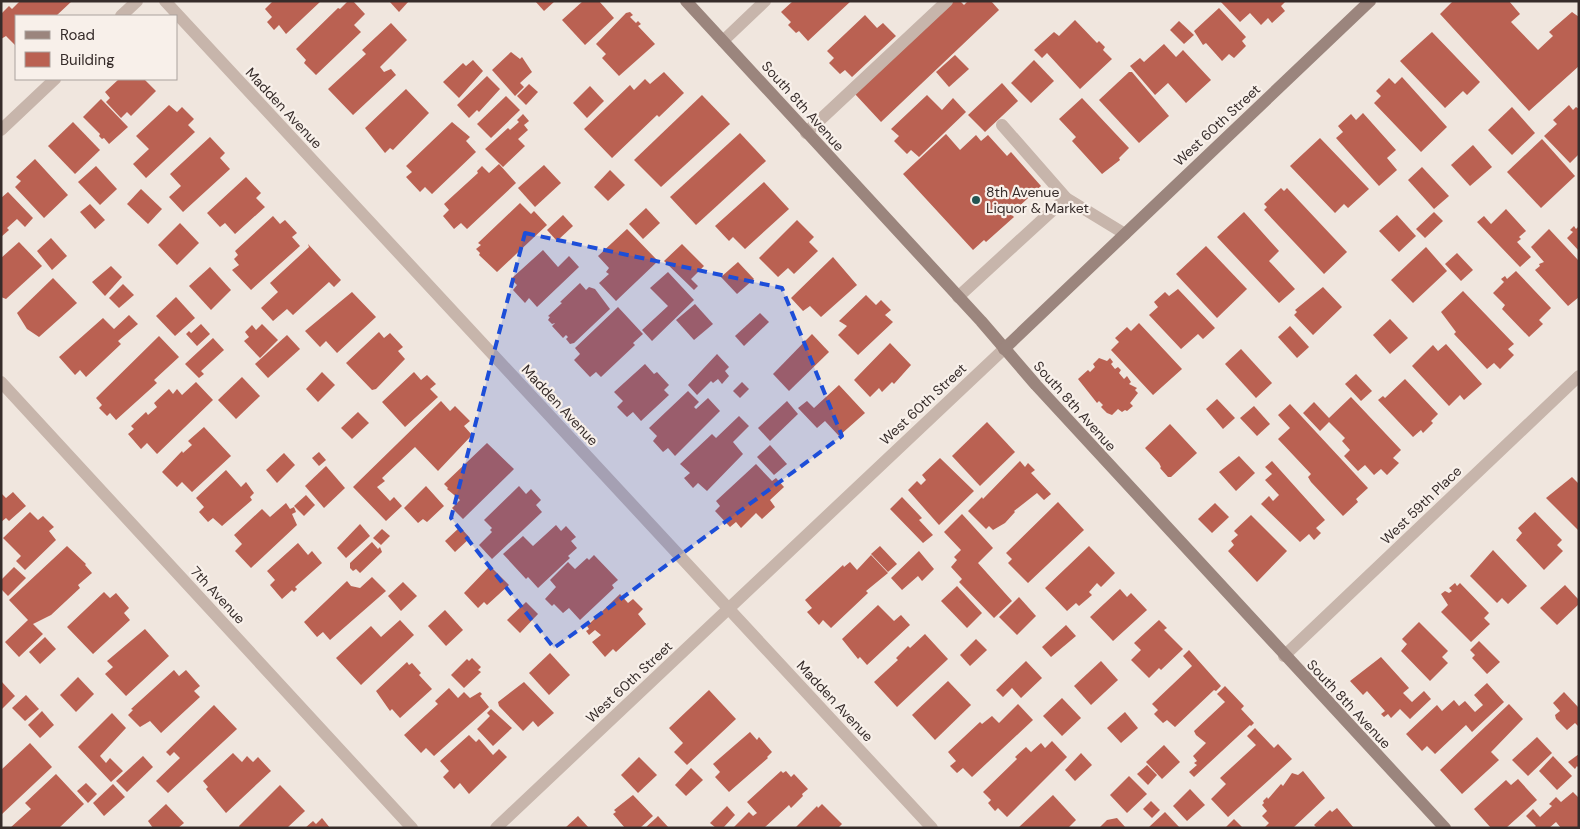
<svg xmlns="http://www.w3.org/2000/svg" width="1580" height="829" font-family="'DM Sans',sans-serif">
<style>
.building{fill:#ba6152}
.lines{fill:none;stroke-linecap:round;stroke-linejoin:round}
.lane{stroke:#c7b5ab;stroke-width:12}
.street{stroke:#c7b5ab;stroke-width:12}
.secondary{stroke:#9b857d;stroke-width:12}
.marked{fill:#1d4ed8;fill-opacity:0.2;stroke:#1d4ed8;stroke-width:4;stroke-dasharray:10 6;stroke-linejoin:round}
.poi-dot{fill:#235452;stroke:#f8f0ea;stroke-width:2}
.labels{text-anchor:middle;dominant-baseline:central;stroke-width:4.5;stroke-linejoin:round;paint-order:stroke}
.street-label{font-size:14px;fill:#362c2a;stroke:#f8f0ea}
.poi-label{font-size:14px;fill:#362c2a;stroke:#f8f0ea;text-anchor:start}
</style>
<rect width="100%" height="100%" fill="#f0e6de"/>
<g class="building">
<polygon points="20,1 72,1 56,16 16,16 16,46 6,36 1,39 1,14 9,6 12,9"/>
<polygon points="273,1 321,1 286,34 279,25 274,30 267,22 272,17 265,9"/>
<polygon points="348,1 353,1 365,14 354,25 361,32 316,75 304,63 306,60 296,49 338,8 340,9"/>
<polygon points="389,1 409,1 399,12"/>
<polygon points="535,1 555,1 544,11"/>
<polygon points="583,1 599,1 614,18 585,45 562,20"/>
<polygon points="793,1 851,1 808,41 799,31 796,33 788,25 791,22 781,12"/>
<polygon points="954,1 960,1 964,5 968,1 991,1 999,10 881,122 855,94"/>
<polygon points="1220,1 1286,1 1281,6 1285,11 1272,23 1268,18 1261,25 1250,13 1240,22"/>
<polygon points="1453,1 1509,1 1520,14 1511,22 1538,50 1553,36 1549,32 1572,12 1579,17 1579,66 1529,111 1440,14"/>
<polygon points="1219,8 1246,37 1242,41 1246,46 1234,58 1229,54 1222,61 1206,43 1203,45 1194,31"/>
<polygon points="630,12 633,15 630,17 636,23 638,21 641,24 638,26 655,44 619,76 602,58 606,54 596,44 626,13"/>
<polygon points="865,15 877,28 883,23 896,36 852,77 845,70 840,74 829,63 834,58 827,51"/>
<polygon points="1075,20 1097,43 1099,41 1105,47 1103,50 1112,59 1080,89 1047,53 1042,58 1034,50 1054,32 1059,36"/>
<polygon points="1179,21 1194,35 1184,44 1170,30"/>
<polygon points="391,23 407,40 380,67 384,72 391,69 396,75 353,115 328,89 366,54 362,50"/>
<polygon points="1432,32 1480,82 1467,95 1463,91 1445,108 1400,61"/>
<polygon points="1164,44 1176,57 1183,50 1211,80 1186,103 1168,83 1155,95 1130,66 1140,58 1144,62"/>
<polygon points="511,52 520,59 522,57 532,72 520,83 524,87 515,96 492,70"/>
<polygon points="955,55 969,69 949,87 936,72"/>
<polygon points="473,60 483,71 459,98 443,82 463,63 466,66"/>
<polygon points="1034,60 1054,81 1031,103 1011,83"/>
<polygon points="664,72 684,93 659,117 657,115 612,158 584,129 630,85 634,90 645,79 650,84"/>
<polygon points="1129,72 1132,72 1169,116 1139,143 1099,100"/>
<polygon points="487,76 500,89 479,112 477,110 469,118 457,105"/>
<polygon points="1402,77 1447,127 1421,152 1374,103 1381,96 1376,91 1389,78 1395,84"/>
<polygon points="119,79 144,79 156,91 131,116 127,112 121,118 106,102 110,98 105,92"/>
<polygon points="1002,83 1018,101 985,132 968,115"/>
<polygon points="529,84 538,92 526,105 517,96"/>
<polygon points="590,86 604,101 587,118 573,103"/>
<polygon points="406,89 429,113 393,150 390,148 385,153 365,128"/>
<polygon points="702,95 730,124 661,187 634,160"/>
<polygon points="927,95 942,110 953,98 966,112 919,157 911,150 907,154 894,141 899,136 891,129"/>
<polygon points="506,96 520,110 491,138 477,124"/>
<polygon points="1082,98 1129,148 1119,158 1120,160 1102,174 1072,141 1076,137 1059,119"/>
<polygon points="101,99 128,127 109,144 104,138 102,139 99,136 100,134 83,117"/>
<polygon points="169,105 177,112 182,107 194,119 188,125 195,132 146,178 133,164 149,149 136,136"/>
<polygon points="1569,105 1573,110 1576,107 1579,109 1579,154 1570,163 1544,136 1557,124 1553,120"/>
<polygon points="1512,107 1535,133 1512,155 1488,130"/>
<polygon points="1363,113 1396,150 1387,158 1397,170 1379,186 1336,138 1343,132 1338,126 1351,114 1356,120"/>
<polygon points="523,114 529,121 524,125 528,130 518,139 525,146 503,167 485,149 508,128 510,130 519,122 517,120"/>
<polygon points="73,122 100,150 75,174 48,146"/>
<polygon points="452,122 470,137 466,141 476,152 432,194 425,187 420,192 406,177 412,172 406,166"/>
<polygon points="740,133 766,161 696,225 670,197"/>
<polygon points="946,134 960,150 976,135 981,141 988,135 1007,156 1011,152 1041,186 1011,214 1014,217 986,242 984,240 973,250 903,174"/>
<polygon points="210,137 225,153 220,158 230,169 183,212 169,197 181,186 170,174"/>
<polygon points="1320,138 1369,189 1348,208 1344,204 1335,213 1290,166"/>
<polygon points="1542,139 1575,176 1541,208 1507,172"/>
<polygon points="1473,145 1492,167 1470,186 1451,165"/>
<polygon points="35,159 68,195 44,218 15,187 21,181 16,177"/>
<polygon points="499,164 516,183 467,229 461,223 454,229 443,216 449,210 444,204 478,173 477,171 482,166 489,173"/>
<polygon points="544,165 561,183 535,207 518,188"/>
<polygon points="96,166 117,189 100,205 78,182"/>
<polygon points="1422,167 1449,196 1434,209 1408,180"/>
<polygon points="610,170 625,185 608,201 594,187"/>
<polygon points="246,177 261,193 256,198 265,207 235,234 225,223 220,227 207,213"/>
<polygon points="764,182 789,209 745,249 733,237 729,241 715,226"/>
<polygon points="1281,188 1284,191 1287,188 1347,252 1324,274 1264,210 1267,207 1264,204"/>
<polygon points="141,189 162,209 148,224 127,204"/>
<polygon points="8,192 33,218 25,227 17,219 7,228 9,230 1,237 1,198"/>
<polygon points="520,203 531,214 534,211 547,225 497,272 479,255 480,253 476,249 481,245 478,243"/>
<polygon points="90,204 105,220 95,229 80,212"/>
<polygon points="646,208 660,223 643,239 629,224"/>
<polygon points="1506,209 1526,231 1519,237 1521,239 1517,242 1531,257 1520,267 1477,222 1484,216 1491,224"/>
<polygon points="1244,212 1279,251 1269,261 1295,289 1279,303 1217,237"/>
<polygon points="1434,212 1443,221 1425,238 1416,229"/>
<polygon points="563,215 573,226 557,241 547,230"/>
<polygon points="1397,215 1416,236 1399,252 1379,231"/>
<polygon points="273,216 280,224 285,220 297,233 292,237 300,246 251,290 232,270 239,265 234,259 238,255 235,251"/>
<polygon points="797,220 814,237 809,242 818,251 794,274 788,268 778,277 759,258"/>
<polygon points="180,223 199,243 177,265 158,245"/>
<polygon points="1574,226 1576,229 1579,226 1579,251 1567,238 1573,232 1570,230"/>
<polygon points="627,229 658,261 616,301 599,283 609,274 606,272 609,268 598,256"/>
<polygon points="1549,229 1579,261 1579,297 1568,306 1535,270 1540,266 1539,264 1544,262 1531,247"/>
<polygon points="51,238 67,256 52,270 37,251"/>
<polygon points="19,242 42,266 6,299 1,297 1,258"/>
<polygon points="308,244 341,280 334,287 329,282 293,315 287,309 273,321 261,308 278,292 270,283 309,247"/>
<polygon points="682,244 704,266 691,279 698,286 694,290 664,261"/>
<polygon points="1206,246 1247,289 1217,318 1176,274"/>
<polygon points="1426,247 1447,271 1413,303 1391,280"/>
<polygon points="543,250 558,267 569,256 579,267 537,307 529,298 525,303 513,290 517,285 511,279"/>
<polygon points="1457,253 1473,270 1461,281 1445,264"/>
<polygon points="833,257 857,285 821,317 810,306 803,311 791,298"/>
<polygon points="738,262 754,279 737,294 721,277"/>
<polygon points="111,266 122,277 105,296 92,282"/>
<polygon points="210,267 231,290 211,310 189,286"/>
<polygon points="1516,271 1551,308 1539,320 1543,324 1529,337 1502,309 1505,305 1493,293 1504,282 1501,279 1505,276 1507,279"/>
<polygon points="668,272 694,300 652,341 642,330 668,306 650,288"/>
<polygon points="53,278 77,303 39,337 27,329 17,313"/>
<polygon points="580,283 586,290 589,287 595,289 610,309 574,343 570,344 566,339 568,337 566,335 563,338 552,326 555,323 552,324 548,320 550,317 548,316 562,303 560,302"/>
<polygon points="123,284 134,295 119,308 109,298"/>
<polygon points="1323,287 1342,307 1313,335 1294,315 1297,312 1295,310"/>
<polygon points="1178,289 1215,328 1203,339 1198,334 1181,349 1149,315 1158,307 1154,302 1165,292 1169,296"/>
<polygon points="1463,291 1514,344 1508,349 1514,355 1500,369 1494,363 1487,369 1454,334 1456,332 1441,312"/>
<polygon points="352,292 376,317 337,353 326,341 320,347 305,331"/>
<polygon points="866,295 876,305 881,300 891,310 885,315 893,322 858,355 838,335 847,326 839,321"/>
<polygon points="176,297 195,318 175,336 156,316"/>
<polygon points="695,304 713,324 694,340 676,320"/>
<polygon points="618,307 643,334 633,343 635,345 601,377 596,372 590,377 574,360 580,354 575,348"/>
<polygon points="760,313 769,322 744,346 735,336"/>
<polygon points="129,315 138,324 118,341 121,344 86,377 80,370 75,375 59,357 103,318 114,329"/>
<polygon points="1390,319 1408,338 1390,354 1373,335"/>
<polygon points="1139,323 1182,369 1153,395 1111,350 1119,342 1115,338 1127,327 1131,331"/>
<polygon points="201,324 210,334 197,346 186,334 189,331 191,333"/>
<polygon points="262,324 278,340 260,358 244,341 249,337 245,332 252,325 256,330"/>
<polygon points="1290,326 1309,347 1297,358 1278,337"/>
<polygon points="379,332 384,338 390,333 403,347 398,351 405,359 376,389 372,390 346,363"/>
<polygon points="812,334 829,352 789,391 773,374"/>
<polygon points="287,335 300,349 268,378 255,364"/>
<polygon points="159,336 179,357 154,380 157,383 116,420 110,413 107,416 99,408 102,405 96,398"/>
<polygon points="213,338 224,350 201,371 204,374 199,378 185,364"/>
<polygon points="890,343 911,365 894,384 892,382 882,392 879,388 870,397 854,380"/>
<polygon points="1446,344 1482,384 1464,400 1460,395 1449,406 1412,366 1433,345 1438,351"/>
<polygon points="1241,349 1272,383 1256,398 1225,364"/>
<polygon points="717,354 729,367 725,371 729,376 722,384 718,379 713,383 711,381 697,395 688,385"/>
<polygon points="1099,358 1107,361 1110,358 1113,362 1111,364 1115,369 1118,367 1121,370 1119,373 1124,379 1127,376 1131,382 1129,384 1137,388 1135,390 1138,393 1130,403 1133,406 1127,411 1125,410 1122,412 1118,409 1112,415 1107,413 1101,407 1103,405 1099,401 1097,403 1078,379 1088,370 1090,372 1095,367 1093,364"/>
<polygon points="645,364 654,374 657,372 669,385 664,390 669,395 641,421 633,412 627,417 617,407 623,401 614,392"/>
<polygon points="322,372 335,385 318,402 306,389"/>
<polygon points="414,372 421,380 427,375 436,384 430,389 438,397 405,427 382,402"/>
<polygon points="1356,374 1372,391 1361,401 1345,384"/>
<polygon points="242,377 260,396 236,419 218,400"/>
<polygon points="1405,379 1438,414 1431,421 1433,423 1423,433 1421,430 1413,437 1378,400 1383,396 1385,398"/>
<polygon points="196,382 213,400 157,454 147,443 141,449 128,434 134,429 131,426 146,412 148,415 157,407 154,403 169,389 173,394 177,389 182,395"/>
<polygon points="742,382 749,389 740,398 733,391"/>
<polygon points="839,385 865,413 839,436 825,421 817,428 798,408 807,401 814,408"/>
<polygon points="688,391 699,402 694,407 696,409 708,398 720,411 675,456 668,448 663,452 653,441 657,436 649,428"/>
<polygon points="1351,397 1401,450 1393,458 1399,463 1387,475 1381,469 1374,475 1365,465 1358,471 1344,456 1350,450 1342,441 1345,438 1329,422 1320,431 1303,413 1314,402 1329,418"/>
<polygon points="1217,399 1235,418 1223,429 1206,409"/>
<polygon points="441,401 450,411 455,406 470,421 464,426 472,435 438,471 415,447 382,478 385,481 377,487 390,501 394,497 402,506 386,521 353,487"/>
<polygon points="787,401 798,414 770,441 758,428"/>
<polygon points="1290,404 1368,488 1356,499 1358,502 1343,516 1311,482 1308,477 1311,474 1278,439 1290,428 1278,415"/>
<polygon points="1254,406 1270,424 1257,436 1240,418"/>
<polygon points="358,412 369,423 352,439 341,428"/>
<polygon points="739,416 749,426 733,442 743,454 707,491 698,483 693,488 684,478 690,473 680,464 712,434 716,438"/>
<polygon points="987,422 1015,452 980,486 952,456"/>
<polygon points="1170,424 1197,453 1171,477 1168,477 1160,468 1161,467 1159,463 1145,448"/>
<polygon points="204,427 231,456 192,492 182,482 177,487 162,472 182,451 183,453 192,445 188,441"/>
<polygon points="487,443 514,469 463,519 452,508 460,500 447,489 448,488 444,484"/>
<polygon points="770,445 787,464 774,475 757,457"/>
<polygon points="319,452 326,460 319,466 312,458"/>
<polygon points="284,453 295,465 277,483 266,470"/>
<polygon points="1239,456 1255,473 1236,491 1219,472"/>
<polygon points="940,458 974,491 939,525 908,490 917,481 921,485 926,480 922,475"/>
<polygon points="1020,461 1025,467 1028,463 1035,470 1031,473 1051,494 1044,500 1037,493 1014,511 1015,512 1005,523 993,530 989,526 986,529 968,511 982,497 983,499"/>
<polygon points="1272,461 1325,520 1316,528 1321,533 1314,540 1309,534 1300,542 1261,504 1269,496 1273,501 1279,495 1265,480 1272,474 1265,467"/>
<polygon points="756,464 772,481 776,478 784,487 770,500 775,507 762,519 756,513 741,528 736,522 730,527 715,511 720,506 716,501"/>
<polygon points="326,466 345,488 324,508 305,486"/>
<polygon points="226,470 241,487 246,482 254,493 250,497 252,500 222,526 213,518 208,522 199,512 204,507 196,498"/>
<polygon points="1572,477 1579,484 1579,531 1546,498"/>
<polygon points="426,486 444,506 427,522 423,519 418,523 404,508"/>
<polygon points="519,486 526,494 531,489 541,500 536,505 542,512 492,559 479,545 492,532 490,530 492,528 484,520"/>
<polygon points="13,492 26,506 9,521 6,518 1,522 1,493 6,498"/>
<polygon points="306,495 315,505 304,516 294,506"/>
<polygon points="902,497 922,518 919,520 933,535 923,543 890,509"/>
<polygon points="1058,502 1084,530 1028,583 1008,563 1012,559 1006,553"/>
<polygon points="286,503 290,509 294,507 296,512 292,514 297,525 251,568 235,551 242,544 234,535 262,509 270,517"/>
<polygon points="1215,503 1229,517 1212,533 1198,519"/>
<polygon points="30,512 38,520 43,516 54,527 49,531 56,540 25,570 16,561 21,556 3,538"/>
<polygon points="1535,512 1562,540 1557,545 1563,551 1544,570 1516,540 1522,533 1518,528"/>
<polygon points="962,514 993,548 978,563 1012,601 994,618 959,582 962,579 951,567 957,560 954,557 961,550 944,532"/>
<polygon points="1251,515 1287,551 1257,582 1228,551 1234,545 1231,541 1238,535 1234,531"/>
<polygon points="360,524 370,536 346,558 337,548"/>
<polygon points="556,525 561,531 566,526 576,537 571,541 577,548 568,556 570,558 538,588 528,577 526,579 503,554 523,536 533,546"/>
<polygon points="460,527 470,538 455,552 445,541"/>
<polygon points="382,529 390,536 381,545 373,538"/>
<polygon points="372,542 378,549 380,547 382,552 360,573 356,569 353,571 350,568 350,563"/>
<polygon points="298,543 308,555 312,551 322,563 295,587 297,589 294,592 292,590 282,599 270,585 275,580 267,571"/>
<polygon points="67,546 86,564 85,565 92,573 78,585 80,588 51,615 33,624 43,634 19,657 5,642 28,620 9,600"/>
<polygon points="880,546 897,564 888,572 871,554"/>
<polygon points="1089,546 1115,573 1101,587 1097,583 1089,592 1092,595 1079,606 1076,603 1067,611 1045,588"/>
<polygon points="1493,550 1527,586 1508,604 1502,598 1497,603 1470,576"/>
<polygon points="919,551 934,569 922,581 918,576 902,590 891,578"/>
<polygon points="594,555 618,580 612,585 614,588 580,620 569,608 563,613 554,604 552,606 545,599 556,587 550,580 568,562 575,569 587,558 589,560"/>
<polygon points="871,555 888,573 866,591 868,593 831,628 823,620 819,625 807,612 812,608 805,600 843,565 844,567 850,562 857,570"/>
<polygon points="490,566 509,585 487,605 484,602 478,608 464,593"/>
<polygon points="14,567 26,578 8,596 1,589 1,580"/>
<polygon points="372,577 386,591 330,640 323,632 317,637 304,622 347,581 351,586 360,588"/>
<polygon points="403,582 417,596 401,611 388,596"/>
<polygon points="1455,583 1457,586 1460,583 1489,613 1484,618 1490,624 1471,642 1441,612 1448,605 1441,594 1445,591 1449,593 1452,591 1449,588"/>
<polygon points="1565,585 1579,600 1579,604 1557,625 1540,608"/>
<polygon points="957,586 982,613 967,628 941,601"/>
<polygon points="1120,589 1127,597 1131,593 1147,610 1113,641 1090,617"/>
<polygon points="104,592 110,598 116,593 129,608 124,613 130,620 93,654 67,627"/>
<polygon points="620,594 628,603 633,599 643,609 638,614 646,624 616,652 613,649 605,657 592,642 601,635 595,630 589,635 586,631 589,629 587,626"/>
<polygon points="1019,597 1036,616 1017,635 999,617"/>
<polygon points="526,602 538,614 520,633 507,620"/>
<polygon points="878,605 894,621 901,615 910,625 867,665 860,657 858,659 842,639"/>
<polygon points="445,610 463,630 446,646 428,626"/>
<polygon points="400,620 414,635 361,685 336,658 371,626 381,637"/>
<polygon points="1159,620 1167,628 1164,630 1183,649 1161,670 1159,668 1149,678 1131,660 1141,650 1134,643"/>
<polygon points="1419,622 1448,651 1442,657 1448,663 1430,681 1401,651 1407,644 1402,639"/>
<polygon points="1066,625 1076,636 1051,657 1042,647"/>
<polygon points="145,629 169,656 126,696 105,674 113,667 107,661"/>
<polygon points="925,634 948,659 897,707 874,682 898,660 896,658 908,646 910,648"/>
<polygon points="45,637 56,649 40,664 29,652"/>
<polygon points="976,639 987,650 970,666 960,655"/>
<polygon points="1479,641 1500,662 1487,674 1472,658 1475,655 1470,650"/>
<polygon points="1189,650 1221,686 1216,691 1214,690 1175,727 1167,720 1163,723 1154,714 1158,710 1152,704 1192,666 1183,656"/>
<polygon points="550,653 570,675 549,695 529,673"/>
<polygon points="1381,657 1409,688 1403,693 1412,702 1424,691 1431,699 1410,719 1400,709 1391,718 1388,714 1384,717 1381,714 1385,711 1367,691 1363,695 1350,681"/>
<polygon points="472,658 481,667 478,670 481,672 464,688 451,675 467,659 469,661"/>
<polygon points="1026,661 1042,678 1021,698 1012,688 1003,697 996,690"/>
<polygon points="1101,661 1118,680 1091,705 1074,686"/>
<polygon points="407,662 409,665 412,663 421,673 419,675 432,689 400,718 392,709 390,711 376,691"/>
<polygon points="174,670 179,676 186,670 200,686 194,691 200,697 161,733 150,721 140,727 128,715 133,710 131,709"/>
<polygon points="78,677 94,694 76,712 60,695"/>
<polygon points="1,681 15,696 1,710"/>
<polygon points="948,681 971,705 935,740 912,715"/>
<polygon points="524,682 554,713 538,727 533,721 523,731 499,706 498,702"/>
<polygon points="1487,683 1504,702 1472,732 1466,725 1435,754 1427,746 1422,751 1406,734 1437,705 1442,711 1454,700 1459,706 1465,701 1475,712 1483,705 1474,695"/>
<polygon points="1225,686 1244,706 1241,709 1254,723 1251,726 1250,725 1194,777 1189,772 1197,765 1194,763 1197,761 1193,756 1206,743 1196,735 1194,731 1225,702 1217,694"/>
<polygon points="449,688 458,698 464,692 470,698 480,692 482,694 480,696 489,707 434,756 426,748 421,753 404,735 438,704 435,701"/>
<polygon points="709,690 736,719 687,765 674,752 683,743 669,728"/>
<polygon points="1564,692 1579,708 1579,727 1575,723 1567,730 1556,719 1555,715 1560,711 1553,703"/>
<polygon points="26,695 39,709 25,721 12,708"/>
<polygon points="1062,698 1081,718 1062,736 1043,716"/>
<polygon points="1018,704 1033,720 972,777 963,768 957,773 950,766 956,761 948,752 980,722 982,724 992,716 999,723"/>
<polygon points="1509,704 1523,719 1491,752 1499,760 1462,794 1440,770"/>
<polygon points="214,705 237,729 168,793 156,781 180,758 174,752 170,756 166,752"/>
<polygon points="491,709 512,728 493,746 477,729 490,716 487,713"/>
<polygon points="42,711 54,725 40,738 28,725"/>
<polygon points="1125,712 1138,728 1121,743 1107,728"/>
<polygon points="112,713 126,728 100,756 106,763 110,758 123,771 111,782 78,747"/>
<polygon points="1255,728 1274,748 1278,744 1292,759 1228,817 1211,799 1226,784 1220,778 1256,745 1247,736"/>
<polygon points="750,732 757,740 759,737 772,752 767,757 768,758 729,792 715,777 720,772 713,764"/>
<polygon points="469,735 476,742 479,739 493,755 499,749 507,757 469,794 460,783 454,789 443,777 449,771 440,761"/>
<polygon points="1537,737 1552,753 1528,776 1512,760"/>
<polygon points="1052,741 1067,757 1007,817 998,808 995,811 988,803 991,800 983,792 1017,759 1015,757 1026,747 1031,752 1041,743 1045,748"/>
<polygon points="30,743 52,767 1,815 1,770"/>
<polygon points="1164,745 1180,762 1162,779 1146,762"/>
<polygon points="233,753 242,762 247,756 253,762 258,757 271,771 226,813 206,789 208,787 203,781"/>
<polygon points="1081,753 1092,765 1075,781 1065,770"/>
<polygon points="1579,754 1579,768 1577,766 1575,769 1568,762"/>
<polygon points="143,756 153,767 127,792 116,781"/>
<polygon points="1553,756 1572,776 1557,790 1539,771"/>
<polygon points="639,757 657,775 638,793 621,775"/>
<polygon points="1147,765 1157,775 1148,785 1137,774"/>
<polygon points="691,768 703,780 686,796 675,785"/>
<polygon points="781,771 783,773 786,771 791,777 794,774 808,789 802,794 803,796 791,808 789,805 764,828 733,828 749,812 753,816 757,813 747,802"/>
<polygon points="1303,771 1325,798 1293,828 1264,828 1269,823 1262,816 1267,811 1262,805 1264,803 1263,801 1267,797 1268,799 1281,784 1283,786 1292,773 1298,775"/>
<polygon points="56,774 84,804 59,828 10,828 31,809 25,803"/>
<polygon points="1129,776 1147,794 1127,813 1110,795"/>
<polygon points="1518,779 1537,800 1506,828 1491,828 1474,809 1506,780 1511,785"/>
<polygon points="86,783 97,794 88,803 77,791"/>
<polygon points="113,784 125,797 104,816 93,803"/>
<polygon points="280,785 305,811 287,828 240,828 239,826"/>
<polygon points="1190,789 1205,805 1187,821 1173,806"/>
<polygon points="1573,792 1579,798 1579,828 1561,828 1556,822 1549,828 1534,828 1536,826 1526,816 1533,809 1540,817 1552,806 1549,804 1556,797 1561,802"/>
<polygon points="633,795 653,816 640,828 625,828 613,814 616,812 614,810"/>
<polygon points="1053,795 1076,820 1068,828 1018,828"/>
<polygon points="1151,801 1160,810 1152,818 1143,809"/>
<polygon points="166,804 184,823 178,828 153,828 148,821"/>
<polygon points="822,804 842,824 838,828 795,828 817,806 818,808"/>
<polygon points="727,806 735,815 723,828 716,828 710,823"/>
<polygon points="1337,808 1354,828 1317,828 1314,825 1330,810 1332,812"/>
<polygon points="1165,812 1180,828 1148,828"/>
<polygon points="578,816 589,828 565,828"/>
<polygon points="658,816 669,828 645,828 656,818"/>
<polygon points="322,818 330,828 305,828 313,821 316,824"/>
<polygon points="1117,818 1126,828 1099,828 1107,820"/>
<polygon points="1234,819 1243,828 1225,828"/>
</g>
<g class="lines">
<g class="lane">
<polyline points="723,41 765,1"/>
<polyline points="1002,125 1066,198 1125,234"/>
<polyline points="806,133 947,1"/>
<polyline points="958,297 1066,198"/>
</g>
<g class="street">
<polyline points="165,1 932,828"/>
<polyline points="121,16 137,1"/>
<polyline points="1,130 55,79"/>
<polyline points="1,382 412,828"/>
<polyline points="1284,656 1579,376"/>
<polyline points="496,828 1004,349"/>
</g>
<g class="secondary">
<polyline points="686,1 981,321 1036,385 1445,828"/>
<polyline points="1004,349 1370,1"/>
</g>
</g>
<path class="marked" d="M525 233 782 288 842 436 554 648 451 518Z"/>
<circle class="poi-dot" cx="976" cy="200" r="5"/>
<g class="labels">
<g class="street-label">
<text transform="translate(803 106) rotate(48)">South 8th Avenue</text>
<text transform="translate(284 108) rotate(47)">Madden Avenue</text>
<text transform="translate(1217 125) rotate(-43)">West 60th Street</text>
<text transform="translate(923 404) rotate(-43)">West 60th Street</text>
<text transform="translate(560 405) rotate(47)">Madden Avenue</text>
<text transform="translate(1075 406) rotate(48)">South 8th Avenue</text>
<text transform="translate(1421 505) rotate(-44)">West 59th Place</text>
<text transform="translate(218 595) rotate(47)">7th Avenue</text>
<text transform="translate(629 682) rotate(-43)">West 60th Street</text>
<text transform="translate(835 701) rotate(47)">Madden Avenue</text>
<text transform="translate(1349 704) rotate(47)">South 8th Avenue</text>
</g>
<g class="poi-label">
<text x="986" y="192">8th Avenue<tspan x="986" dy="16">Liquor &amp; Market</tspan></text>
</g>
</g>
<rect width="1580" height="829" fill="none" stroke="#362c2a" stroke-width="5"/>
<rect x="15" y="15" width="162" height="65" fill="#f8f0ea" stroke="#aaa29d"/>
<rect x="25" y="31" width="25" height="8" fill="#9b857d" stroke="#aaa29d"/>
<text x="60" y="40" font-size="15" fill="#362c2a">Road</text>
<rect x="25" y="52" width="25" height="15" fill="#ba6152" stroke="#aaa29d"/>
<text x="60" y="65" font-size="15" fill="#362c2a">Building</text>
</svg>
